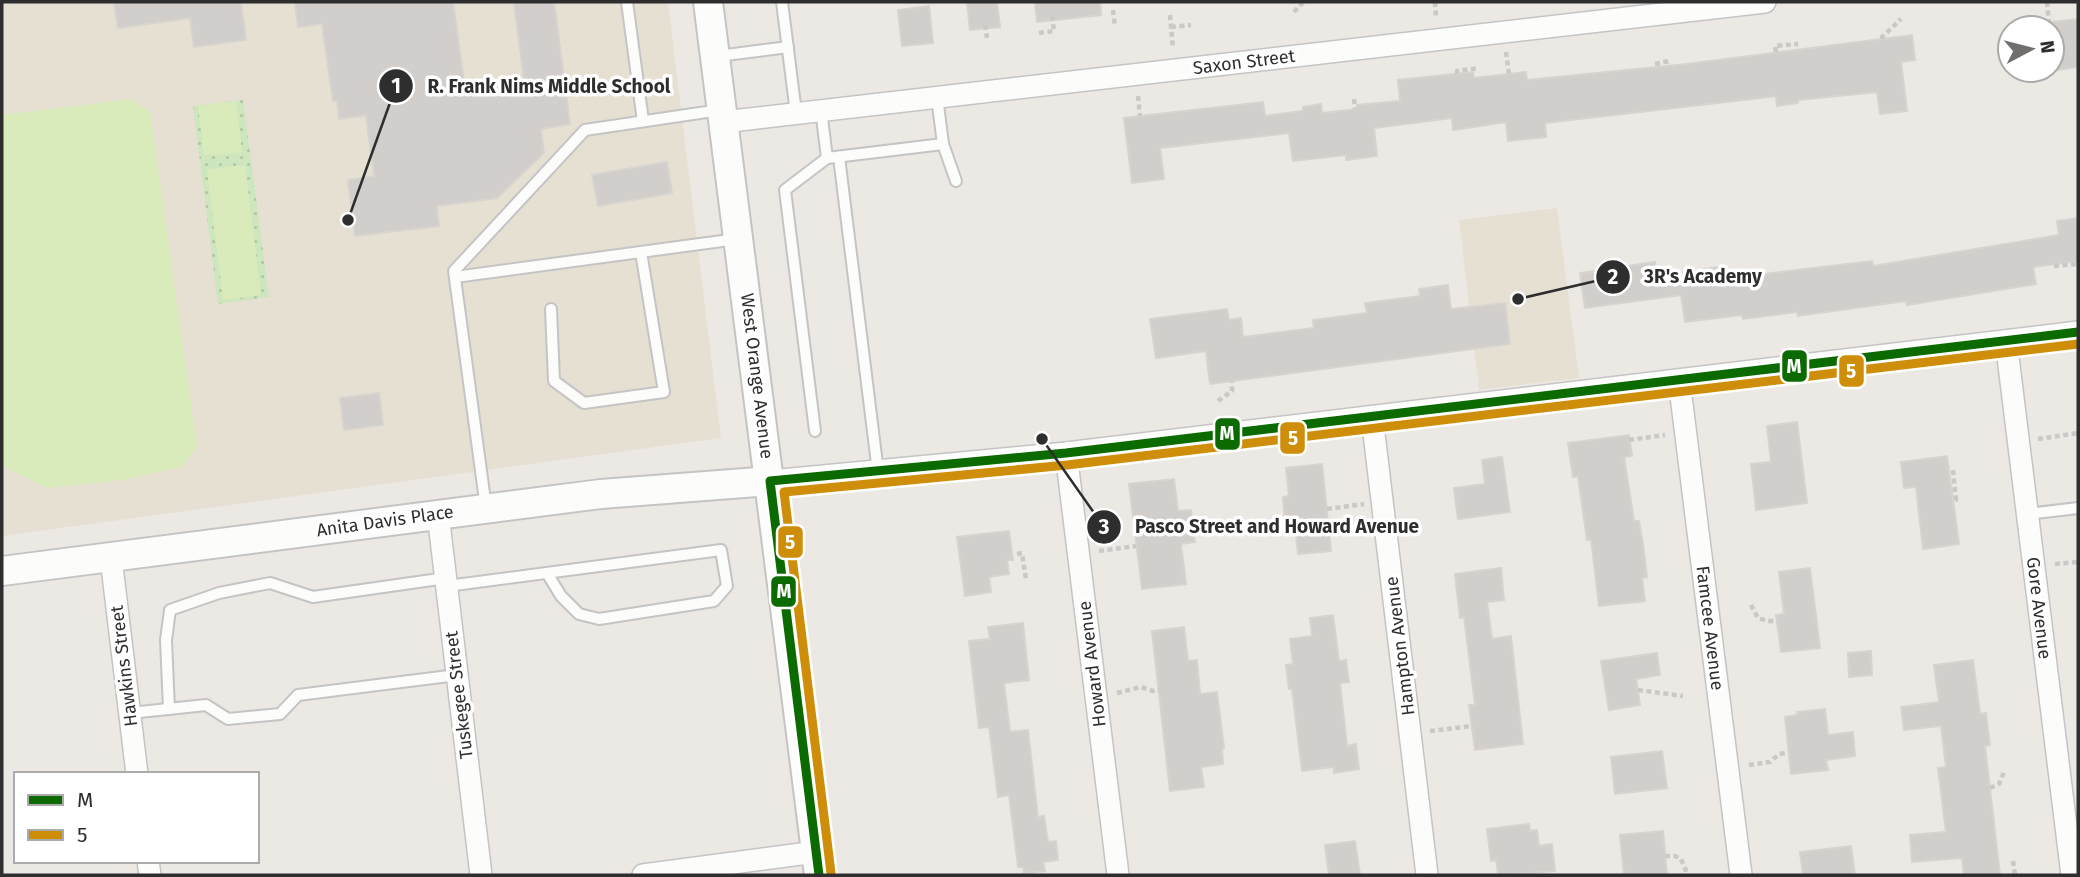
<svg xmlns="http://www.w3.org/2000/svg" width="2080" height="877" font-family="'Fira Sans',sans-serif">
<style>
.education{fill:#e6e0d3}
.green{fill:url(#green-dots)}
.pitch{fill:#d9eabb}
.building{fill:#d1cecb;stroke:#d7d4d0;stroke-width:2}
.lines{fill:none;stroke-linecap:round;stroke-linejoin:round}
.lane-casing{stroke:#c5c4c5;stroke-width:14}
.street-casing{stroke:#c5c4c5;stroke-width:24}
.secondary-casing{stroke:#c5c4c5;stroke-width:32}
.path{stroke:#c9c9c8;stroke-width:4.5;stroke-dasharray:5 3.5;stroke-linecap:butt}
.lane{stroke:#fcfcfb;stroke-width:10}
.street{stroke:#fcfcfb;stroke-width:21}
.secondary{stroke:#fcfcfb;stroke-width:28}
.bus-1-casing{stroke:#fff;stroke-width:14}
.bus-2-casing{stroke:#fff;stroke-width:14}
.bus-1{stroke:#0c6b00;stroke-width:9}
.bus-2{stroke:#cf8e09;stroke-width:9}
.labels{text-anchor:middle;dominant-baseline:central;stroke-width:7;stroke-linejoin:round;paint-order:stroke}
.street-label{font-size:18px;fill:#2e2e2e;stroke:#fff}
.leader{fill:none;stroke:#2e2e2e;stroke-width:2.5}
.callout-dot{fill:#2e2e2e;stroke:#fff;stroke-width:2.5}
.mark-label{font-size:21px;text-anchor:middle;font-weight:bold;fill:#fff}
.callout-label{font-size:19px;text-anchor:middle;font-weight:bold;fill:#2e2e2e;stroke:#fff;stroke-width:7;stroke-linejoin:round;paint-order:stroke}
.line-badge{stroke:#fff;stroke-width:2.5}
.badge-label{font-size:19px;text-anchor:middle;font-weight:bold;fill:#fff}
</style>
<defs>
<pattern id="green-dots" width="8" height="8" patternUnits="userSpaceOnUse" patternTransform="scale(1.75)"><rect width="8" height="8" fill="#cee6be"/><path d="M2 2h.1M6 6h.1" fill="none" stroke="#b1c6a4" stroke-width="1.8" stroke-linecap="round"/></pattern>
</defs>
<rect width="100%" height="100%" fill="#ece8e4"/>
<g class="education">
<polygon points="2,2 668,2 721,438 2,536"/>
<polygon points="1557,208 1579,378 1479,390 1459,220"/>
</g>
<polygon class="green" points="243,100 269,297 218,304 193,106"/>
<g class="pitch">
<polygon points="131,99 150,112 197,446 181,467 122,480 47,488 2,466 2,115"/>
<polygon points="236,101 242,152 204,156 198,106"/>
<polygon points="245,165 261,295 223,300 207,170"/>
</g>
<g class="building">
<polygon points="114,2 241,2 246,40 194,47 190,18 118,28"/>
<polygon points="295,2 453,2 465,88 524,80 514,2 554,2 570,124 541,129 544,153 497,198 437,206 439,226 355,236 348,180 374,176 366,115 339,119 337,101 333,101 322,24 298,27"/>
<polygon points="967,2 997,2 1000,27 970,30"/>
<polygon points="1035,2 1100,2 1101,15 1037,22"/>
<polygon points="929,6 933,43 902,46 898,10"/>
<polygon points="2078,19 2078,67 2052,71 2052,22"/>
<polygon points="1912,35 1915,60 1901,62 1907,111 1880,114 1877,92 1798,100 1798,103 1777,106 1776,96 1769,97 1545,123 1546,137 1508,141 1506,122 1453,130 1452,118 1374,128 1377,156 1346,160 1346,155 1293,161 1289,133 1160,148 1164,179 1132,183 1124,118 1263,102 1265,116 1303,111 1303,107 1321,104 1322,113 1357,109 1357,105 1400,101 1398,80 1473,72 1474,78 1526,72 1527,80 1687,64"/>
<polygon points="667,162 672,193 598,206 592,175"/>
<polygon points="2078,218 2078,261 2033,267 2036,284 1907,305 1906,301 1798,316 1797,312 1743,319 1742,315 1685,322 1681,295 1585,308 1580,273 1655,262 1657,276 1719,267 1721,279 1872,261 1873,266 2059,235 2057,221"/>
<polygon points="1448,285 1451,309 1505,303 1510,344 1210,384 1206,351 1156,358 1150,319 1227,309 1229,320 1241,318 1243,337 1314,328 1313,320 1367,313 1365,303 1420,296 1419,289"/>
<polygon points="379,393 383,425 344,430 340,398"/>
<polygon points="1797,422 1807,503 1756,510 1751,464 1771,462 1767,426"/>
<polygon points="1629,435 1632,456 1624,457 1634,521 1639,521 1643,544 1647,577 1642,578 1645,601 1599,606 1591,539 1587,540 1578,476 1573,477 1568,443"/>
<polygon points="1947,456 1959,544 1923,549 1916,487 1904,488 1901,462"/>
<polygon points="1502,457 1510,512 1458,519 1454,488 1485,484 1482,460"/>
<polygon points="1322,464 1331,551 1298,554 1295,525 1285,526 1283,497 1289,496 1286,468"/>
<polygon points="1174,479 1178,511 1191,510 1195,542 1181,544 1186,584 1142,589 1129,484"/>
<polygon points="1009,531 1013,560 1007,560 1009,574 989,577 991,592 965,596 957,537"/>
<polygon points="1501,568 1504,600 1487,602 1492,639 1511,636 1523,744 1475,750 1469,705 1475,705 1464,617 1460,618 1455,574"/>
<polygon points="1810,568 1820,648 1781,652 1776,615 1784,614 1779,572"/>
<polygon points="1333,615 1339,661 1346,660 1349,682 1340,683 1347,746 1356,744 1359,769 1334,773 1334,767 1302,771 1292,689 1289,689 1286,665 1293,664 1290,639 1312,636 1310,618"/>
<polygon points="1023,623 1029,680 1004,683 1010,732 1028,730 1038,817 1044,816 1048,842 1056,841 1058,860 1043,862 1045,871 1024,873 1023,867 1018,867 1009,795 998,797 989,727 979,728 969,641 990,639 988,627"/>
<polygon points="1184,627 1188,661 1197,660 1200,694 1217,692 1224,748 1222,749 1223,764 1201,767 1204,787 1170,791 1152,631"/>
<polygon points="1871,651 1872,675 1849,677 1848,653"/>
<polygon points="1657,653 1660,675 1636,679 1640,705 1609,710 1601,661"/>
<polygon points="1973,660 1980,714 1986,713 1990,745 1985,746 2000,875 1964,875 1962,858 1912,862 1910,835 1946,832 1938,768 1946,767 1941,726 1904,730 1901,707 1939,702 1934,665"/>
<polygon points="1825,709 1828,735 1853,732 1855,756 1826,760 1828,770 1791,774 1785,717 1798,715 1797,712"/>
<polygon points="1662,751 1667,788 1615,794 1611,757"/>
<polygon points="1529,824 1530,831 1537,830 1539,846 1552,844 1555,871 1498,875 1496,860 1491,861 1487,829"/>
<polygon points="1663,831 1667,875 1624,875 1620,835"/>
<polygon points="1355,841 1360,875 1329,875 1325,845"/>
<polygon points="1851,846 1855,875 1803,875 1800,852"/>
</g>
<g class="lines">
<g class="lane-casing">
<g id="lane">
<polyline points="627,2 643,121"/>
<polyline points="782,2 796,113"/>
<polyline points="718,56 788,47"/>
<polyline points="937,97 943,144 956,181"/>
<polyline points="821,110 827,158"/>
<polyline points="839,157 878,472"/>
<polyline points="455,277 737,239"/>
<polyline points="551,309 554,381 584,403 664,392 641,252"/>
<polyline points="815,431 785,190 827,158 943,144"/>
<polyline points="486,508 454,271 585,130 720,110"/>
<polyline points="2027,514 2078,508"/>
<polyline points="447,586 721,550 727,586 714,601 599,619 579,614 561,596 547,573"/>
<polyline points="169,709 166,640 170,610 219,593 270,583 313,597 446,578"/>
<polyline points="130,713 206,705 228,719 280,714 298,695 457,675"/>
</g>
</g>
<g class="street-casing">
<g id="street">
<polyline points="723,122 1765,2"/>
<polyline points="2006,341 2072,875"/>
<polyline points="1679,380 1741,875"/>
<polyline points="1372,417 1427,875"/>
<polyline points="1066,453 1118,875"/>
<polyline points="770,481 1066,453 2078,332"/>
<polyline points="438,514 481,875"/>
<polyline points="111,558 137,774"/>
<polyline points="148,861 150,875"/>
<polyline points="643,875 816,852"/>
</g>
</g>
<g class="secondary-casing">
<g id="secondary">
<polyline points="708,2 819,875"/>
<polyline points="2,571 601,494 770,481"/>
</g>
</g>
<g class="path">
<polyline points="1435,2 1436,17"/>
<polyline points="2047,2 2049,23"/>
<polyline points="1113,10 1115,27"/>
<polyline points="1294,12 1303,2"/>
<polyline points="1170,15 1173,48"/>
<polyline points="985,25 987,38"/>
<polyline points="1171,27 1191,25"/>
<polyline points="1039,33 1054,31 1052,17"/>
<polyline points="1882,39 1882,37 1901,19"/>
<polyline points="1506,52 1509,74"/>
<polyline points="1776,52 1775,46 1798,44"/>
<polyline points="1655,64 1669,61 1669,64"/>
<polyline points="1457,74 1457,71 1479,68"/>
<polyline points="1138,96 1140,116"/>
<polyline points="1354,99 1355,109"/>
<polyline points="2054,266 2077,264 2076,261"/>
<polyline points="1218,401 1232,391 1232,381"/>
<polyline points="2038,439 2078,433"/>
<polyline points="1629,440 1665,435"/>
<polyline points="1953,470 1956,500 1953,500"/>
<polyline points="1327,509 1364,504"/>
<polyline points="1099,551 1136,546"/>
<polyline points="1017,554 1022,553 1026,579"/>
<polyline points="2055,564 2078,562"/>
<polyline points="1751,605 1758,618 1768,621 1777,621"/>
<polyline points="1638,690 1683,696"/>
<polyline points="1117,693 1141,687 1153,691 1159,690"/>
<polyline points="1430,731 1472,726"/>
<polyline points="1749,765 1770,762 1779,754 1786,753 1786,755"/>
<polyline points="1990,788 1999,784 2005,770"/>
<polyline points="1665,856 1675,856 1681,859 1688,875"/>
<polyline points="2013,861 2015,875"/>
</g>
<use href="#lane" class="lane"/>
<use href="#street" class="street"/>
<use href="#secondary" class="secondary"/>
<g class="bus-1-casing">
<polyline id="bus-1" points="819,875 770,481 1066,453 2078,332"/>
</g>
<g class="bus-2-casing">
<polyline id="bus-2" points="831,873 784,492 1067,465 2078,344"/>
</g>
<use href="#bus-1" class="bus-1"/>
<use href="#bus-2" class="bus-2"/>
</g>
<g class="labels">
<g class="street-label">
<text transform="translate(1244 62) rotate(-7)">Saxon Street</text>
<text transform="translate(757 376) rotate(83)">West Orange Avenue</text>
<text transform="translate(385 521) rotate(-8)">Anita Davis Place</text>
<text transform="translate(2039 608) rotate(83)">Gore Avenue</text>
<text transform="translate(1710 628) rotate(83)">Famcee Avenue</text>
<text transform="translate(1400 646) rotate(-97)">Hampton Avenue</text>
<text transform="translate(1092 664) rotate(-97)">Howard Avenue</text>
<text transform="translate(124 666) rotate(-97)">Hawkins Street</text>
<text transform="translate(459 695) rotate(-97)">Tuskegee Street</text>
</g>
</g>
<path class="leader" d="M348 220L396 86M1518 299L1613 277M1042 439L1104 527"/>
<g class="callout-dot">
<circle cx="348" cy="220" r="7"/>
<circle cx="1518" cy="299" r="7"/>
<circle cx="1042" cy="439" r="7"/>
<circle cx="396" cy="86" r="18"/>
<circle cx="1613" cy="277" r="18"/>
<circle cx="1104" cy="527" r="18"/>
</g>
<g class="mark-label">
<text x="396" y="93">1</text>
<text x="1613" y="284">2</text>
<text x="1104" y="534">3</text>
</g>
<g class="callout-label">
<text x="549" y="93">R. Frank Nims Middle School</text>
<text x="1703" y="283">3R's Academy</text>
<text x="1277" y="533">Pasco Street and Howard Avenue</text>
</g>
<g class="line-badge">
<rect x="1781" y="349" width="27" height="34" rx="7" fill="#0c6b00"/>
<rect x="1838" y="354" width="27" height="34" rx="7" fill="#cf8e09"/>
<rect x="1214" y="417" width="27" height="34" rx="7" fill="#0c6b00"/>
<rect x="1279" y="421" width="27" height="34" rx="7" fill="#cf8e09"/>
<rect x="777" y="525" width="27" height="34" rx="7" fill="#cf8e09"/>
<rect x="770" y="575" width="27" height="33" rx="7" fill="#0c6b00"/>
</g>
<g class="badge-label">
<text x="1794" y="373">M</text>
<text x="1851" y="378">5</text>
<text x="1227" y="440">M</text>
<text x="1293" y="445">5</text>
<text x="790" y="549">5</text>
<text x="784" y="598">M</text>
</g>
<rect width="2080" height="877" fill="none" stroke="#2e2e2e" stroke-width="7"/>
<rect x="14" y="772" width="245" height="91" fill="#ffffff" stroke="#ababab" stroke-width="2"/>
<rect x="28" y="795" width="35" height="10" fill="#0c6b00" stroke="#ababab" stroke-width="2"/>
<text x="77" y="807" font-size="21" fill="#2e2e2e">M</text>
<rect x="28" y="830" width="35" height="10" fill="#cf8e09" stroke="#ababab" stroke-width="2"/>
<text x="77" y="842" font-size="21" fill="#2e2e2e">5</text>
<g transform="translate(2031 49) rotate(83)"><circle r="33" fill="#ffffff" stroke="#ababab" stroke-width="2"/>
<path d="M0-5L12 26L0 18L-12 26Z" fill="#706f6e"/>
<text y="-10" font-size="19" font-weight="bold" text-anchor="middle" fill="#2e2e2e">N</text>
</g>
</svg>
